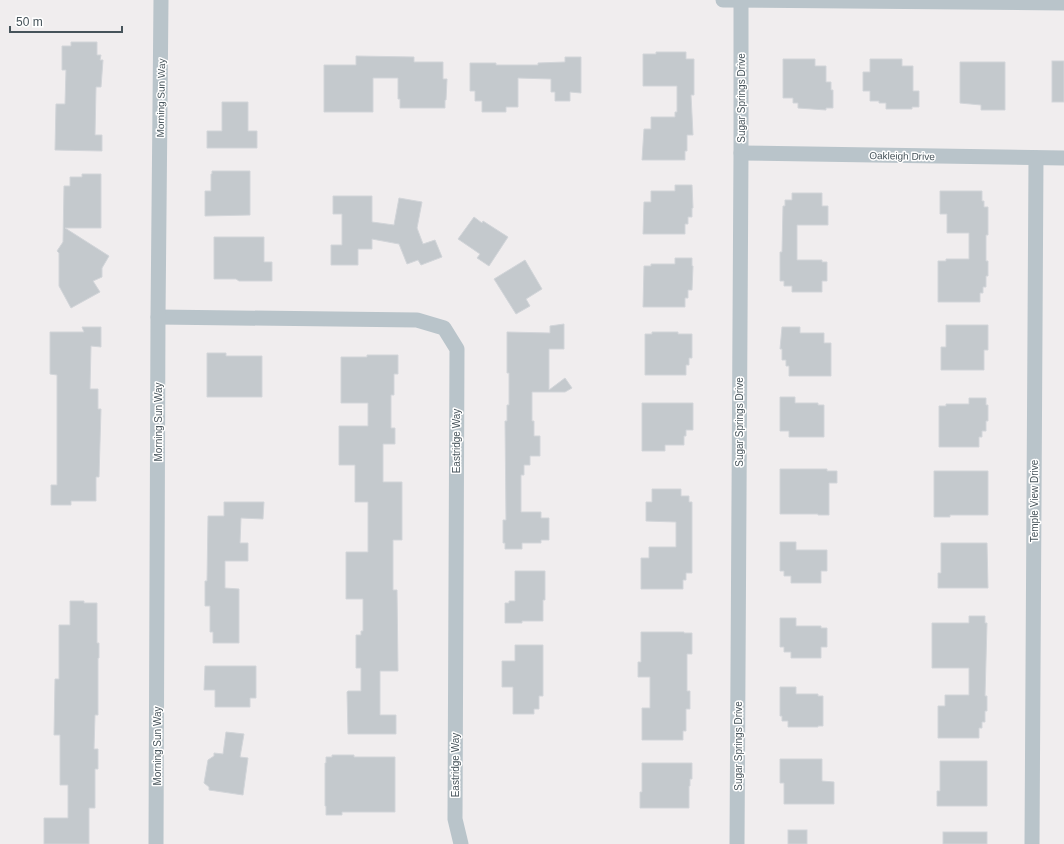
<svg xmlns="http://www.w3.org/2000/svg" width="1064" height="844" font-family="Arial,sans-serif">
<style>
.building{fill:#c4c9cd;stroke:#d2d5d9}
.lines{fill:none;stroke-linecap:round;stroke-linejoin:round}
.minor{stroke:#b9c4ca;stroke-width:15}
.labels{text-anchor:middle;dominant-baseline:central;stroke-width:3;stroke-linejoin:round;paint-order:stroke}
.street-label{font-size:10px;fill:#46535a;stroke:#fff}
</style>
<rect width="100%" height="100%" fill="#f0edee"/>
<g class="building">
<polygon points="71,42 97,42 97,55 101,55 100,60 103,60 101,87 96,87 95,135 102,135 102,151 55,150 56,104 65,104 66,70 62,70 62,46 71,46"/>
<polygon points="656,52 686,52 686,59 694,59 694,95 691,95 693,135 687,135 687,151 685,151 685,160 642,160 644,129 651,129 651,117 675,117 675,112 677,112 677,86 643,86 643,54 656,54"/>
<polygon points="356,56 414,57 414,62 443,62 443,79 447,79 446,100 445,100 445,108 400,108 400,99 398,99 398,78 373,78 373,112 324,112 324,65 356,65"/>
<polygon points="565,57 581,57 581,93 570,92 570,101 555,101 555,92 551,92 551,79 518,78 518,107 506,107 506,112 482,112 482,101 475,101 475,91 470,91 470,63 496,63 496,65 538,65 538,63 565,62"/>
<polygon points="783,59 815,59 815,66 826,66 826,82 831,82 831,90 833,90 833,108 826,108 826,110 798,108 798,103 793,103 793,98 783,98"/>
<polygon points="870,59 902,59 902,66 913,66 913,91 919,91 919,107 912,107 912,109 886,109 886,103 879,103 879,101 870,101 870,91 863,91 863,72 870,72"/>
<rect x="1052" y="61" width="12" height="41"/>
<polygon points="960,62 1005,62 1005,110 981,110 981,105 960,103"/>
<polygon points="222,102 248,102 248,131 257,131 257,148 207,148 207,131 222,131"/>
<polygon points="212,171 250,171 250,215 205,216 205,191 211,191 211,174 212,174"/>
<polygon points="82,174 101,174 101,228 65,228 109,256 102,268 102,277 93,281 100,292 71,308 59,286 59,253 57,251 63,242 64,186 70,186 70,177 82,177"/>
<polygon points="675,185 692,185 693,208 692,208 692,217 688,217 688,224 685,224 685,234 643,234 644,202 651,202 651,191 675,191"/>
<polygon points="940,191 982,191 982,201 984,201 984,207 988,207 988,235 986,235 986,261 988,261 988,276 986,276 986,287 983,287 983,293 980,293 980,302 938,302 938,261 946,261 946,259 969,259 969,233 947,233 947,214 940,214"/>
<polygon points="792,193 822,193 822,206 828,206 828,225 797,225 797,260 822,260 822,262 827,262 827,281 822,281 822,292 792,292 792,286 784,286 784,281 780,281 780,252 782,252 783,206 785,206 785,200 792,200"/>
<polygon points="333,196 372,196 372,222 394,225 399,198 422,202 417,228 423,244 435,240 442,257 421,265 418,260 407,264 399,244 372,239 372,249 358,249 358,265 331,265 331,245 342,245 342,214 333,214"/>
<polygon points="474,217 482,223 483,221 508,237 489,266 477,258 480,254 458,239"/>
<polygon points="214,237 264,237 264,262 272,262 272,281 239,281 236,279 214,279"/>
<polygon points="675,258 692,258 692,266 693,266 692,290 688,290 688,298 685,298 685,307 643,307 644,266 651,266 651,264 675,264"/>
<polygon points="525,260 542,289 526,299 530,306 516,314 494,279"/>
<polygon points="564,324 564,349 549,349 549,390 565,378 572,388 565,392 532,392 532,421 534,421 534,436 540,436 540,456 530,456 530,465 524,465 524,475 521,475 521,512 541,512 541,518 549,518 549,540 541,540 541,543 522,543 522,549 505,549 505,543 503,543 503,520 506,520 505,421 507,421 507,405 509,405 509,373 507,373 507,332 550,333 550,326"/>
<polygon points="946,325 988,325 988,350 984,350 984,370 941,370 941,347 946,347"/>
<polygon points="82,327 101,327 101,347 91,346 90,389 98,389 98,409 101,409 99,477 96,477 96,501 71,501 71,505 51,505 51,485 57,485 57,375 50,374 50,332 84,332"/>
<polygon points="782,327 800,327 800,333 824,333 824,343 831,343 831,376 789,376 789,366 786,366 786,360 782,360 782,349 780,349"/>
<polygon points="652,332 678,332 678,334 692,334 692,358 689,358 689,365 686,365 686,375 645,375 645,334 652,334"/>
<polygon points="207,353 226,353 226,356 262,356 262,397 207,397"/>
<polygon points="367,355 398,355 398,374 394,374 394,395 391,395 391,428 395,428 395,444 383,444 383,482 402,482 402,540 393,540 393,590 397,590 398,671 380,671 380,715 396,715 396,734 348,734 347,692 348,691 361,691 361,668 356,668 356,635 361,635 361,631 363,631 363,599 346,599 346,552 368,552 368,502 355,502 355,465 339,465 339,426 368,426 368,403 341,403 341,357 367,357"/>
<polygon points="780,397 795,397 795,403 818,403 818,405 824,405 824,437 789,437 789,431 780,431"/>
<polygon points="969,398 986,398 986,405 988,405 988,421 986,421 986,431 982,431 982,437 979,437 979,447 939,447 939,406 946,406 946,404 969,404"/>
<polygon points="642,403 693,403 693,430 686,430 686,436 684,436 684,445 665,445 665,451 642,451"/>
<polygon points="780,469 827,469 827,471 837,471 837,483 829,483 829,515 818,515 818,514 780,514"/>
<polygon points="934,471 988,471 988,515 950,515 950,517 934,517"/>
<polygon points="652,489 681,489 681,496 689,496 689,502 692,502 692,573 686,573 686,580 683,580 683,589 641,589 641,558 649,558 649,547 676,547 676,522 646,521 646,502 652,502"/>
<polygon points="224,502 264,502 263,519 241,518 240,543 248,543 248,561 225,561 225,588 239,589 239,643 213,643 213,632 210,632 210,606 205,606 205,581 207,581 208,516 224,516"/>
<polygon points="780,542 796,542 796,550 827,550 827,571 821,571 821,583 791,583 791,576 784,576 784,571 780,571"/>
<polygon points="941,543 987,543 988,588 938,588 938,573 941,573"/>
<polygon points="515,571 545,571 545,600 543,600 543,621 522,621 522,623 505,623 505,603 509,603 509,601 515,601"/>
<polygon points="70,601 84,601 84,603 97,603 97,643 99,643 99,658 98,658 98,715 95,715 94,749 98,749 98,769 95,769 95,808 89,808 89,844 44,844 44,818 68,818 68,785 60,785 60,735 54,735 55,679 59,679 59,625 70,625"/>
<polygon points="969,616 985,616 985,623 987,623 985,696 987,696 987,711 985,711 985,722 982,722 982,728 979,728 979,738 938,738 938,706 945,706 945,695 969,695 969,668 932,668 932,623 969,623"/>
<polygon points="780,618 796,618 796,626 821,626 821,628 827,628 827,647 821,647 821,658 791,658 791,652 784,652 784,647 780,647"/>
<polygon points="641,632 684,632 684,633 692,633 692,654 687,654 687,691 690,691 690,709 686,709 686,731 683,731 683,740 642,740 642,708 650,708 650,677 638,677 638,662 641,662"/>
<polygon points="515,645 543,645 543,696 539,696 539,709 534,709 534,714 513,714 513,687 502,687 502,661 515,661"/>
<polygon points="205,666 256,666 256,698 250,698 250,707 215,707 215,690 204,690"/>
<polygon points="780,687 796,687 796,694 818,694 818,696 823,696 823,726 818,726 818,727 788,727 788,721 782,721 782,716 780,716"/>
<polygon points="226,732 244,734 240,757 248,758 243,795 209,790 209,787 204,783 208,760 214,756 214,753 223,754"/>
<polygon points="332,755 354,755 354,757 395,757 395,812 342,812 342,815 326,815 326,806 325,806 325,763 326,763 326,757 332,757"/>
<polygon points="780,759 822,759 822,781 834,782 834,804 784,804 784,783 780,783"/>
<polygon points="940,761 987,761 987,806 937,806 937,791 940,791"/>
<polygon points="642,763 692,763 692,779 690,779 690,786 689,786 689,808 640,808 640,792 642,792"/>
<rect x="788" y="830" width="19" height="14"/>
<rect x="943" y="832" width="44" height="12"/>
</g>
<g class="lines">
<g class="minor">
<polyline points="723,0 1064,3"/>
<polyline points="741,153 1064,158"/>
<polyline points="158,317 417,320 444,328 457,349 455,819 461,844"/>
<polyline points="156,844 158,317 161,0"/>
<polyline points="737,844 741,153 741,0"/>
<polyline points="1032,844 1036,158"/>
</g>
</g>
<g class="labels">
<g class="street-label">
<text transform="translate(161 98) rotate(-89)">Morning Sun Way</text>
<text transform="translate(741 98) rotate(-90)">Sugar Springs Drive</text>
<text transform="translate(902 156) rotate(1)">Oakleigh Drive</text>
<text transform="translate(158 422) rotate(-90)">Morning Sun Way</text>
<text transform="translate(739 422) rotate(-90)">Sugar Springs Drive</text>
<text transform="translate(456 441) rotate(-90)">Eastridge Way</text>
<text transform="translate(1034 501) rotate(-90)">Temple View Drive</text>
<text transform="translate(157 746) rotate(-90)">Morning Sun Way</text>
<text transform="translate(738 746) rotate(-90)">Sugar Springs Drive</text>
<text transform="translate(455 765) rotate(-90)">Eastridge Way</text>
</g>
</g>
<path d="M10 26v6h112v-6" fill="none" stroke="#46535a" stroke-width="2"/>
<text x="16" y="26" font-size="12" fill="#46535a" stroke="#ffffff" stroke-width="3" paint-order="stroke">50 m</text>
</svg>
